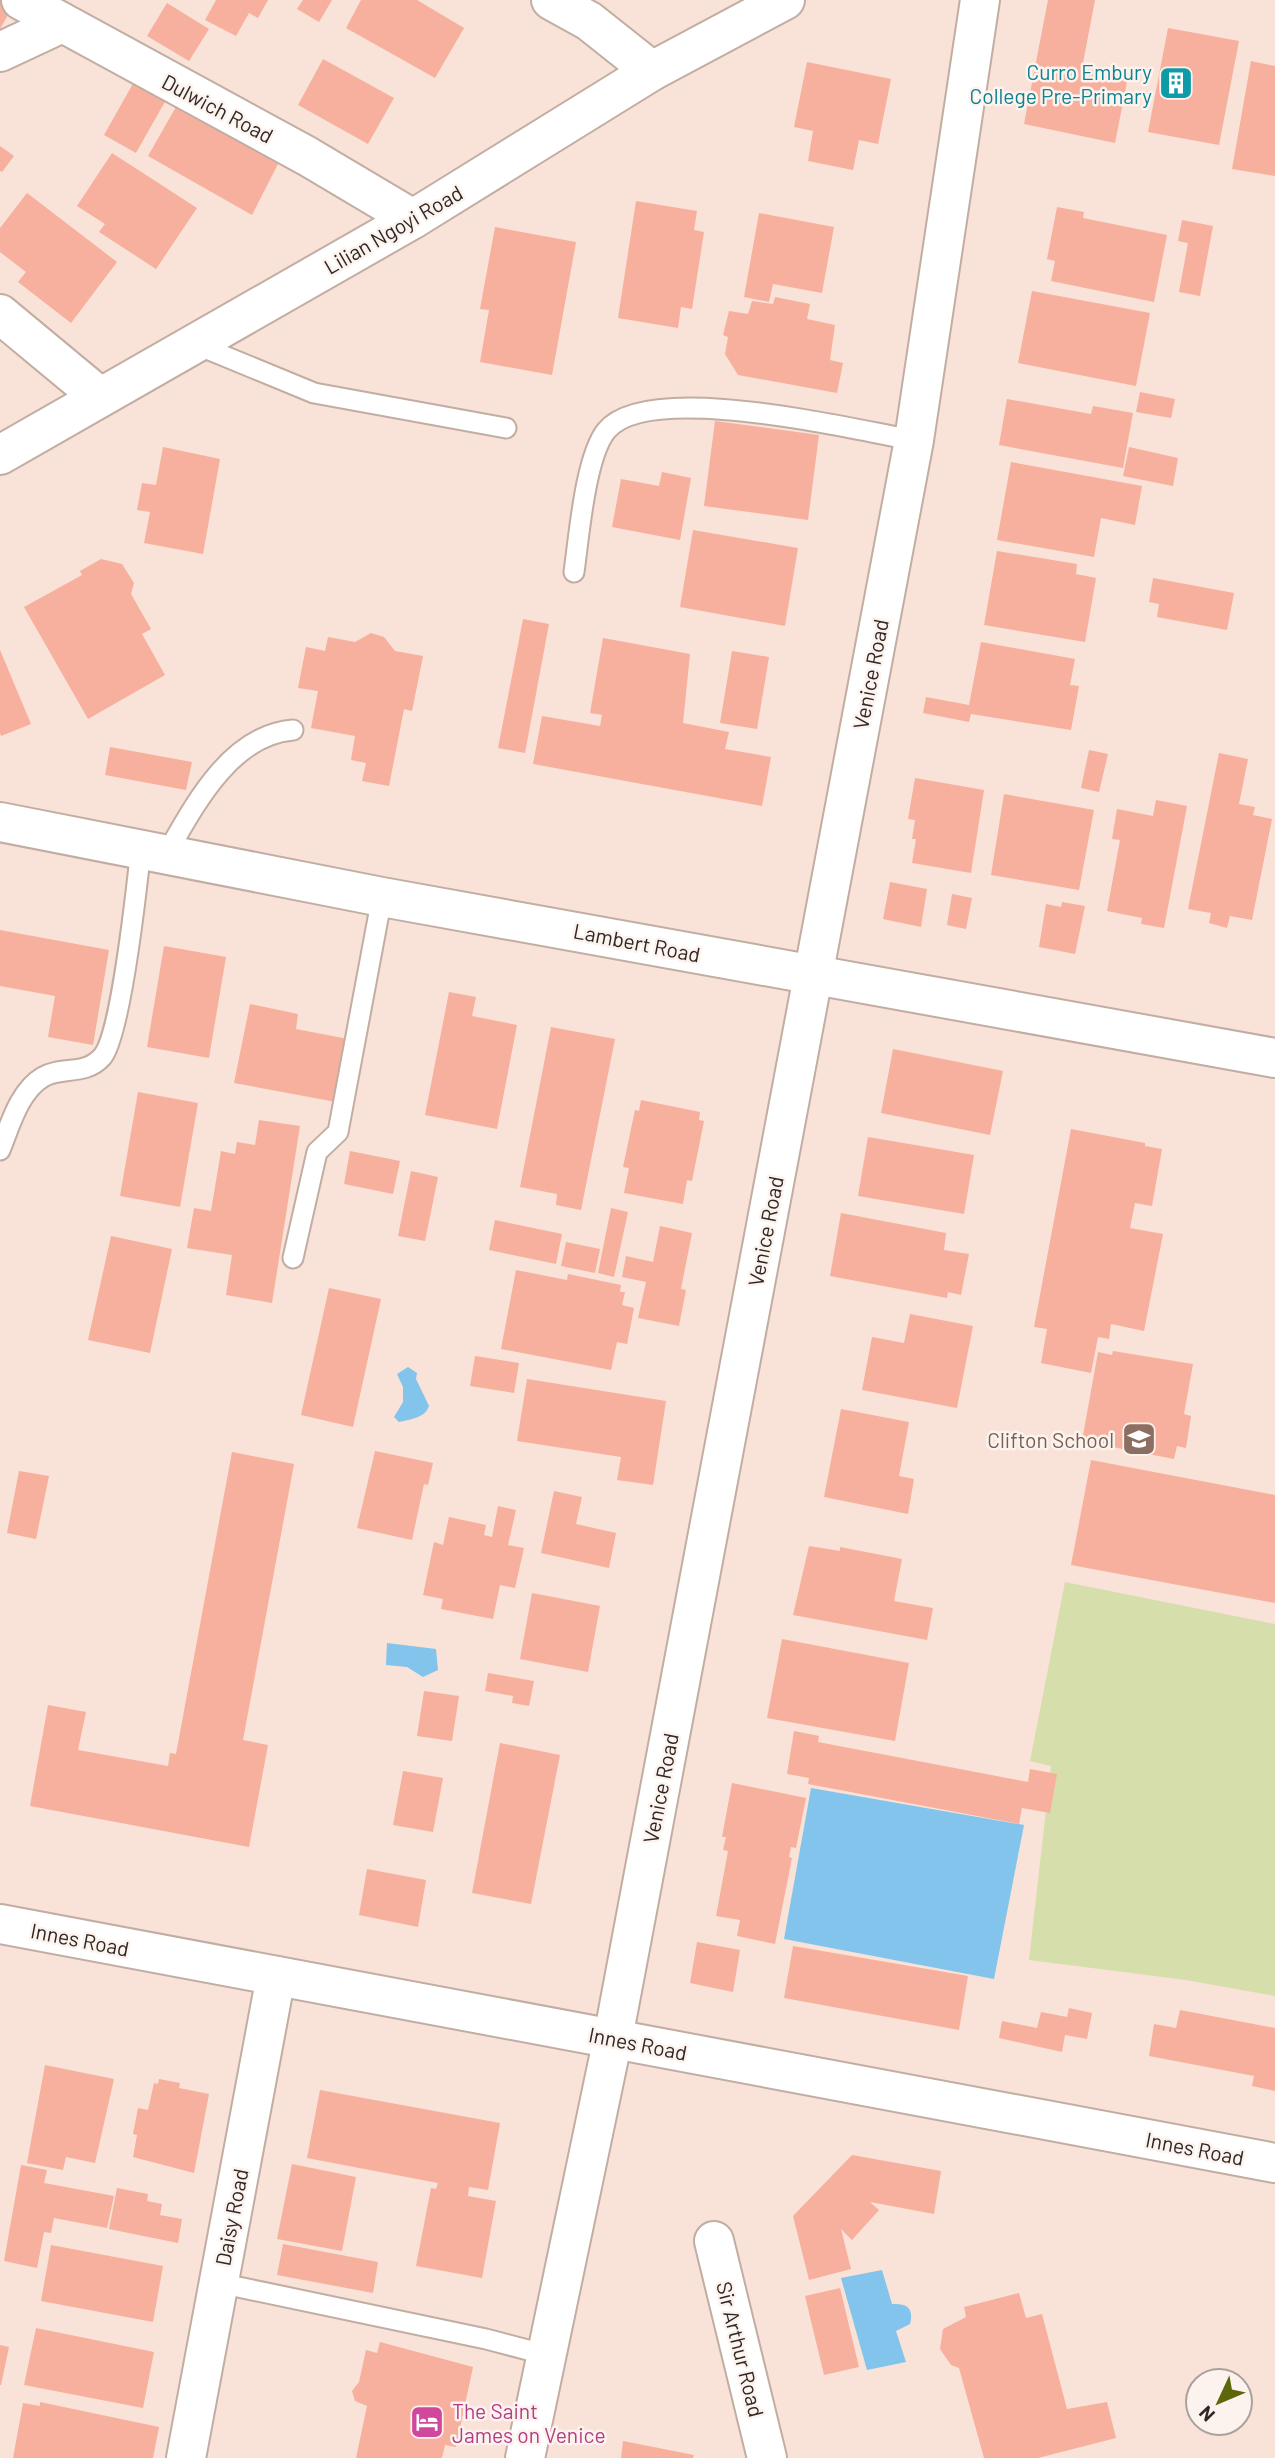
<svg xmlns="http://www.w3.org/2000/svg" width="1275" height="2458" font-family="Barlow,sans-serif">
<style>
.green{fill:#d6deac}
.water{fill:#83c4ec}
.building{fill:#f7b09e}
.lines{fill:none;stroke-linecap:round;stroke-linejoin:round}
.lane-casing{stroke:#c2ada2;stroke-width:23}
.street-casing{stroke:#c2ada2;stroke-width:42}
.secondary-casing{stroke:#c2ada2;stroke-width:42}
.lane{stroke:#fff;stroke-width:19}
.street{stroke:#fff;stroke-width:38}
.secondary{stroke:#fff;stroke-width:38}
.labels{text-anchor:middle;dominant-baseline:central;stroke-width:5;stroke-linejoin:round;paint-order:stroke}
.culture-label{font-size:21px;fill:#0d838f;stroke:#fcf3ee;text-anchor:end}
.street-label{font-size:21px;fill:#2f2723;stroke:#fcf3ee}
.education-label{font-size:21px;fill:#785e54;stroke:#fcf3ee;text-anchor:end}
.hotel-label{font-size:21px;fill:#b23c85;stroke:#fcf3ee;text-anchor:start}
</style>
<rect width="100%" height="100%" fill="#f9e2d7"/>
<polygon class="green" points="1065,1582 1275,1624 1275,1996 1186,1980 1029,1960 1051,1766 1030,1761"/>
<g class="water">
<path d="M408 1367 417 1373 416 1379 429 1406C425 1418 411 1419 399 1422L394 1417 403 1402V1387L397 1374Z"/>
<polygon points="387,1643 436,1649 438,1670 423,1677 407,1667 386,1665"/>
<polygon points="811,1788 1024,1825 994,1979 784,1939"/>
<path d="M882 2270 892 2304C907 2303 914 2308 910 2324L896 2331 906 2362 867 2370 841 2278Z"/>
</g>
<g class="building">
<polygon points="0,0 13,6 0,29"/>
<polygon points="216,0 268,0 258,18 249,13 236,36 205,20"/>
<polygon points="303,0 332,0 319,22 297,9"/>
<polygon points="361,0 417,0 464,28 435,78 346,28"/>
<polygon points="1048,0 1095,0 1082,68 1128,77 1115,143 1024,124"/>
<polygon points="167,3 209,29 189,61 147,36"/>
<polygon points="1168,28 1239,41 1219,145 1148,132"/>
<polygon points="323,59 394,98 368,144 298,105"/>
<polygon points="1251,61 1275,66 1275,176 1232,169"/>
<polygon points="807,62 891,79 878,144 859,140 853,170 808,161 813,131 794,127"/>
<polygon points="135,80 167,98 136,153 104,135"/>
<polygon points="177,105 278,164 252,215 148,156"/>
<polygon points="0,146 14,156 2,172 0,171"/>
<polygon points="112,153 197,208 156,269 99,232 105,224 77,206"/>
<polygon points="27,193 117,262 71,323 18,282 26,272 0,252 0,228"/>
<polygon points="636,201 697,211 694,230 704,232 692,309 681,307 678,328 618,318"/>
<polygon points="1057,207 1084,212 1083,218 1167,235 1154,302 1051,281 1055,261 1047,259"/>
<polygon points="759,213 834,227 822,293 773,284 769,302 744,297"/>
<polygon points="1182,220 1213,226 1200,296 1179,292 1188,243 1178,241"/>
<polygon points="495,227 576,242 552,375 480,362 489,310 480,309"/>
<polygon points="1032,291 1150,313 1136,386 1018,363"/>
<polygon points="775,297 810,304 807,319 835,325 830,360 843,363 837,393 738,375 725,354 728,337 723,335 729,311 748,314 752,301 773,304"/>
<polygon points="1140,392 1175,399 1171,418 1136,412"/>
<polygon points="1007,399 1091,414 1093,406 1133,413 1123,468 999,445"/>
<polygon points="715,421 819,435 808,520 704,506"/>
<polygon points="163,447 220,459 203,554 144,543 150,512 137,510 142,483 156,485"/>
<polygon points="1129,447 1178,458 1173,486 1123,476"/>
<polygon points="1011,462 1142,486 1135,525 1101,518 1094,557 997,540"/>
<polygon points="662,472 691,478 680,540 612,527 621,479 659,486"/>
<polygon points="693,530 798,548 785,626 680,607"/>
<polygon points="997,551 1077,564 1076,574 1096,578 1085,642 984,625"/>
<polygon points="101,559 122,564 134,583 131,594 151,629 142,634 165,675 88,719 24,607 82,575 80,571"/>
<polygon points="1153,578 1234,593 1227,630 1157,617 1159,604 1149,602"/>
<polygon points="523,619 549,624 525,753 498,748"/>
<polygon points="371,633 384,637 395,651 423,656 412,711 404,709 389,786 362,781 366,763 351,760 355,736 311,728 318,691 298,688 306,647 325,651 328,637 355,642"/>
<polygon points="603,638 690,654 683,723 729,732 725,749 771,757 762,806 533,764 542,716 600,726 602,715 590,713"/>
<polygon points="981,642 1075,659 1070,685 1079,686 1071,730 971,714 969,722 923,713 926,697 969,705"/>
<polygon points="0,650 31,724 1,736 0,733"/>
<polygon points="732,651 769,657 757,729 720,723"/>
<polygon points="110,747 192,762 186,790 105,775"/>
<polygon points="1089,750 1108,754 1099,792 1081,788"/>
<polygon points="1219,753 1248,759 1239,804 1255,807 1253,815 1272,819 1252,920 1230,916 1227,928 1209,923 1211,913 1188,909"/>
<polygon points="915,778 984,790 971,873 912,863 916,839 912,839 915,820 908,819"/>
<polygon points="1004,794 1094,810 1079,890 991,875"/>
<polygon points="1156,800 1187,806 1164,928 1141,924 1142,918 1107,911 1120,840 1112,839 1117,809 1153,816"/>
<polygon points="890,882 927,889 921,927 883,919"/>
<polygon points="952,894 972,898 966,929 947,925"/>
<polygon points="1062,902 1085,906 1075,954 1039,947 1046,904 1061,907"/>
<polygon points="0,930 109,950 93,1045 48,1037 55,996 0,986"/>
<polygon points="164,946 226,957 209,1058 147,1047"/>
<polygon points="449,992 476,997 472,1016 517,1025 497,1129 425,1115"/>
<polygon points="250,1004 298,1014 296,1029 348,1039 336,1102 234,1083"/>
<polygon points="551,1027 615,1039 581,1210 556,1205 557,1194 520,1187"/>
<polygon points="893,1049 1003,1071 990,1135 881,1113"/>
<polygon points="138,1092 198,1103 180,1207 120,1196"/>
<polygon points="641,1100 700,1112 699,1120 704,1121 692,1181 687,1180 683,1204 624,1193 629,1168 623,1167 635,1110 639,1111"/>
<polygon points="259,1120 300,1126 272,1303 226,1295 232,1255 187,1248 194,1208 211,1211 221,1151 235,1154 237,1142 255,1145"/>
<polygon points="1071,1129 1145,1143 1145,1146 1162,1149 1152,1206 1135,1203 1130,1228 1163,1234 1144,1331 1111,1324 1109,1339 1098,1337 1091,1373 1041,1363 1047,1329 1034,1327"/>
<polygon points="868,1137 974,1155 964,1214 858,1196"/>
<polygon points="350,1151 400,1161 393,1194 344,1184"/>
<polygon points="411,1171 438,1177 425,1241 398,1236"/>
<polygon points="611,1208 628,1212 614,1277 598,1273"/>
<polygon points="841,1213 946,1233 944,1250 969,1254 961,1295 948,1292 947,1298 830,1276"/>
<polygon points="495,1220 562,1234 556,1264 489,1250"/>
<polygon points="660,1226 692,1233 681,1289 686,1290 679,1326 638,1318 646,1282 622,1277 626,1256 653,1262"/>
<polygon points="111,1236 172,1249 150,1353 88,1340"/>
<polygon points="566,1242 600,1249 595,1273 561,1266"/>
<polygon points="516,1270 567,1280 568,1274 621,1285 620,1292 625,1292 622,1305 634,1308 627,1344 617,1342 611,1370 501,1349"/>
<polygon points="329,1288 381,1299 353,1427 301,1415"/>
<polygon points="910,1314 973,1326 957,1408 862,1390 872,1337 904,1343"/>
<polygon points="1113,1351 1193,1364 1184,1414 1191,1416 1186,1448 1177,1446 1174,1459 1082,1441 1098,1352 1112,1355"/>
<polygon points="475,1356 519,1363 514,1393 470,1386"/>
<polygon points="527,1379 666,1401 653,1485 617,1480 621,1457 517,1441"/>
<polygon points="841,1409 909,1422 899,1476 914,1479 908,1514 824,1497"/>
<polygon points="375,1451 433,1463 428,1485 424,1484 412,1540 357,1528"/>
<polygon points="232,1452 294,1464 243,1740 268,1745 249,1847 30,1806 48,1705 86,1712 78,1750 168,1766 170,1753 176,1754"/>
<polygon points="1091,1460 1275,1495 1275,1603 1071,1565"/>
<polygon points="19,1471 49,1476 36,1539 7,1533"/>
<polygon points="554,1491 582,1497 576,1524 616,1533 609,1568 541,1553"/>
<polygon points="498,1506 516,1510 508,1545 524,1548 515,1588 500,1585 493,1619 441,1609 443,1599 423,1595 434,1542 443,1545 449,1517 486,1525 484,1535 492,1537"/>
<polygon points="809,1546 840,1551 840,1547 902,1559 894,1601 933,1608 927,1640 793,1615"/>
<polygon points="532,1593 600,1606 588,1672 520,1659"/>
<polygon points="782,1639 909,1663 895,1741 767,1718"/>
<polygon points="488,1673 534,1681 529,1706 512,1703 513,1696 485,1691"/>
<polygon points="424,1691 459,1696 452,1741 417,1736"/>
<polygon points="794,1731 819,1736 818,1742 1028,1782 1030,1769 1057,1774 1050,1813 1022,1808 1019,1824 808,1784 809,1778 787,1774"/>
<polygon points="500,1743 560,1755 531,1904 472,1893"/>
<polygon points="403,1771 443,1778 433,1832 393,1825"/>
<polygon points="732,1783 806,1798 796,1848 791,1847 789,1857 792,1858 775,1944 737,1936 740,1920 716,1916 728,1851 723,1850 726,1837 722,1837"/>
<polygon points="367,1869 426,1880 418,1927 359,1915"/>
<polygon points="697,1942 740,1950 733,1992 690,1983"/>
<polygon points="793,1946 968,1976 959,2030 784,1998"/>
<polygon points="1069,2008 1092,2013 1087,2039 1065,2035 1062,2052 999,2038 1002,2021 1037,2028 1041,2012 1067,2017"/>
<polygon points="1180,2010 1275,2028 1275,2091 1252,2086 1254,2076 1149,2056 1154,2024 1176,2028"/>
<polygon points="45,2065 114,2079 95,2163 66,2157 63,2170 27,2163"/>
<polygon points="159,2079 180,2083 179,2088 209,2094 194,2173 133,2157 137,2135 133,2134 138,2108 148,2110 154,2083 158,2084"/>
<polygon points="320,2090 500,2123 488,2190 469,2187 468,2196 496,2201 482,2278 416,2266 431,2188 436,2189 438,2183 307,2158"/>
<polygon points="852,2155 941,2171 934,2214 870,2202 879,2210 852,2240 841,2229 851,2269 809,2280 793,2216"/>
<polygon points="292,2164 356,2177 342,2251 277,2239"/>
<polygon points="21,2165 47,2170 44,2183 114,2196 107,2228 54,2218 51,2233 44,2232 37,2268 4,2261"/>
<polygon points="117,2188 148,2194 147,2201 162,2204 160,2215 182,2219 178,2243 109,2229"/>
<polygon points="283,2244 378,2262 373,2293 277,2275"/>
<polygon points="51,2245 163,2266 153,2322 41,2301"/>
<polygon points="840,2288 859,2367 824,2375 805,2296"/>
<polygon points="1019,2293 1026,2318 1042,2314 1067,2409 1107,2402 1116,2438 1038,2458 984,2458 959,2368 951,2365 940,2349 943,2329 966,2317 964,2307"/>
<polygon points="36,2328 154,2352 143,2408 24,2385"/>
<polygon points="380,2342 473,2367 456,2447 445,2445 442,2458 356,2458 367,2406 355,2401 352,2391 359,2382 366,2350 377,2353"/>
<polygon points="0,2345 9,2347 1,2385 0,2385"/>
<polygon points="40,2402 159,2427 153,2458 13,2458 23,2403 40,2406"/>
<polygon points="623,2441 694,2455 693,2458 621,2458"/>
</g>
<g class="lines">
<g class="lane-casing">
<g id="lane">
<polyline points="195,344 314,393 506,428"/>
<path d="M574 572C579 537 585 458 606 431 647 379 853 430 914 440"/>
<path d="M167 853C195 804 231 735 293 730"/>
<path d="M0 1150C10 1126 19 1091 43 1077 62 1066 85 1076 102 1057 121 1036 137 885 141 848"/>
<polyline points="293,1258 317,1152 338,1132 382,897"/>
<polyline points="219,2283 486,2339 547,2355"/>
</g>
</g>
<g class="street-casing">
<g id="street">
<polyline points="21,0 307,156 413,219"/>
<polyline points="551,0 589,21 652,71"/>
<polyline points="0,52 62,23"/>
<polyline points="0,314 100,397"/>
<polyline points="0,822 382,897 1275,1058"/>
<polyline points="714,2241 767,2458"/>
<polyline points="186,2458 276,1976"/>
<polyline points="525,2458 613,2038 914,440 980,0"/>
</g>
</g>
<g class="secondary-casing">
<g id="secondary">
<polyline points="0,455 413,219 652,71 785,0"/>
<polyline points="0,1924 1275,2163"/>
</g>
</g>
<use href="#lane" class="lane"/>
<use href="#street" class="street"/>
<use href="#secondary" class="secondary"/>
</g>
<defs>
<g id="building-square" transform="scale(1.75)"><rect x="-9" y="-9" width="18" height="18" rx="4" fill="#0f9aa8" stroke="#fcf3ee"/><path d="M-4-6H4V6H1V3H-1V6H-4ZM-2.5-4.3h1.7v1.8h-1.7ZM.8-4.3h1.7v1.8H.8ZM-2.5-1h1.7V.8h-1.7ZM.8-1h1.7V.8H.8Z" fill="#fff"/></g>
<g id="school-square" transform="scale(1.75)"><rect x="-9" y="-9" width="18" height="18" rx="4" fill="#8d6e63" stroke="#fcf3ee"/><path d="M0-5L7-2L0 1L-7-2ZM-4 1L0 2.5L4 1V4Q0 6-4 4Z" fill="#fff"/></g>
<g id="hotel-square" transform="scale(1.75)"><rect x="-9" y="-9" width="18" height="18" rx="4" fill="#d1479c" stroke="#fcf3ee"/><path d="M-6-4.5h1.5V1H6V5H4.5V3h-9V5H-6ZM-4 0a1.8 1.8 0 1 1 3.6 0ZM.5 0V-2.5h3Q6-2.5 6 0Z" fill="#fff"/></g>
</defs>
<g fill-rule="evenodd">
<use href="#building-square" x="1176" y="83"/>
<use href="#school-square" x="1139" y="1439"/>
<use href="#hotel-square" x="427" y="2422"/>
</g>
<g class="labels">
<g class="culture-label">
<text x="1152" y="71">Curro Embury<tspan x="1152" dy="24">College Pre-Primary</tspan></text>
</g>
<g class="street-label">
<text transform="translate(218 108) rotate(28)">Dulwich Road</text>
<text transform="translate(393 229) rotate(-30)">Lilian Ngoyi Road</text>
<text transform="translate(870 674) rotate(-79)">Venice Road</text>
<text transform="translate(637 942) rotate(11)">Lambert Road</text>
<text transform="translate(765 1231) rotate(-79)">Venice Road</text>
<text transform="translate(660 1788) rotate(-79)">Venice Road</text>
<text transform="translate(80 1939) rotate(11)">Innes Road</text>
<text transform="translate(638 2043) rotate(11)">Innes Road</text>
<text transform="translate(1195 2148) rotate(11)">Innes Road</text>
<text transform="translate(231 2217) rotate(-79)">Daisy Road</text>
<text transform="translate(741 2349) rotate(76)">Sir Arthur Road</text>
</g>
<g class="education-label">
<text x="1114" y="1439">Clifton School</text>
</g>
<g class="hotel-label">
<text x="452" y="2410">The Saint<tspan x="452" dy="24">James on Venice</tspan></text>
</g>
</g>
<g transform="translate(1219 2402) rotate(226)"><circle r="33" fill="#fcf3ee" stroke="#aaa19d" stroke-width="2"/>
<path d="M0-5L12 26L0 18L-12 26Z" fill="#5d6709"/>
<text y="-10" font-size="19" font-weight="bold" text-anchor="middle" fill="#2f2723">N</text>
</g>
</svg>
